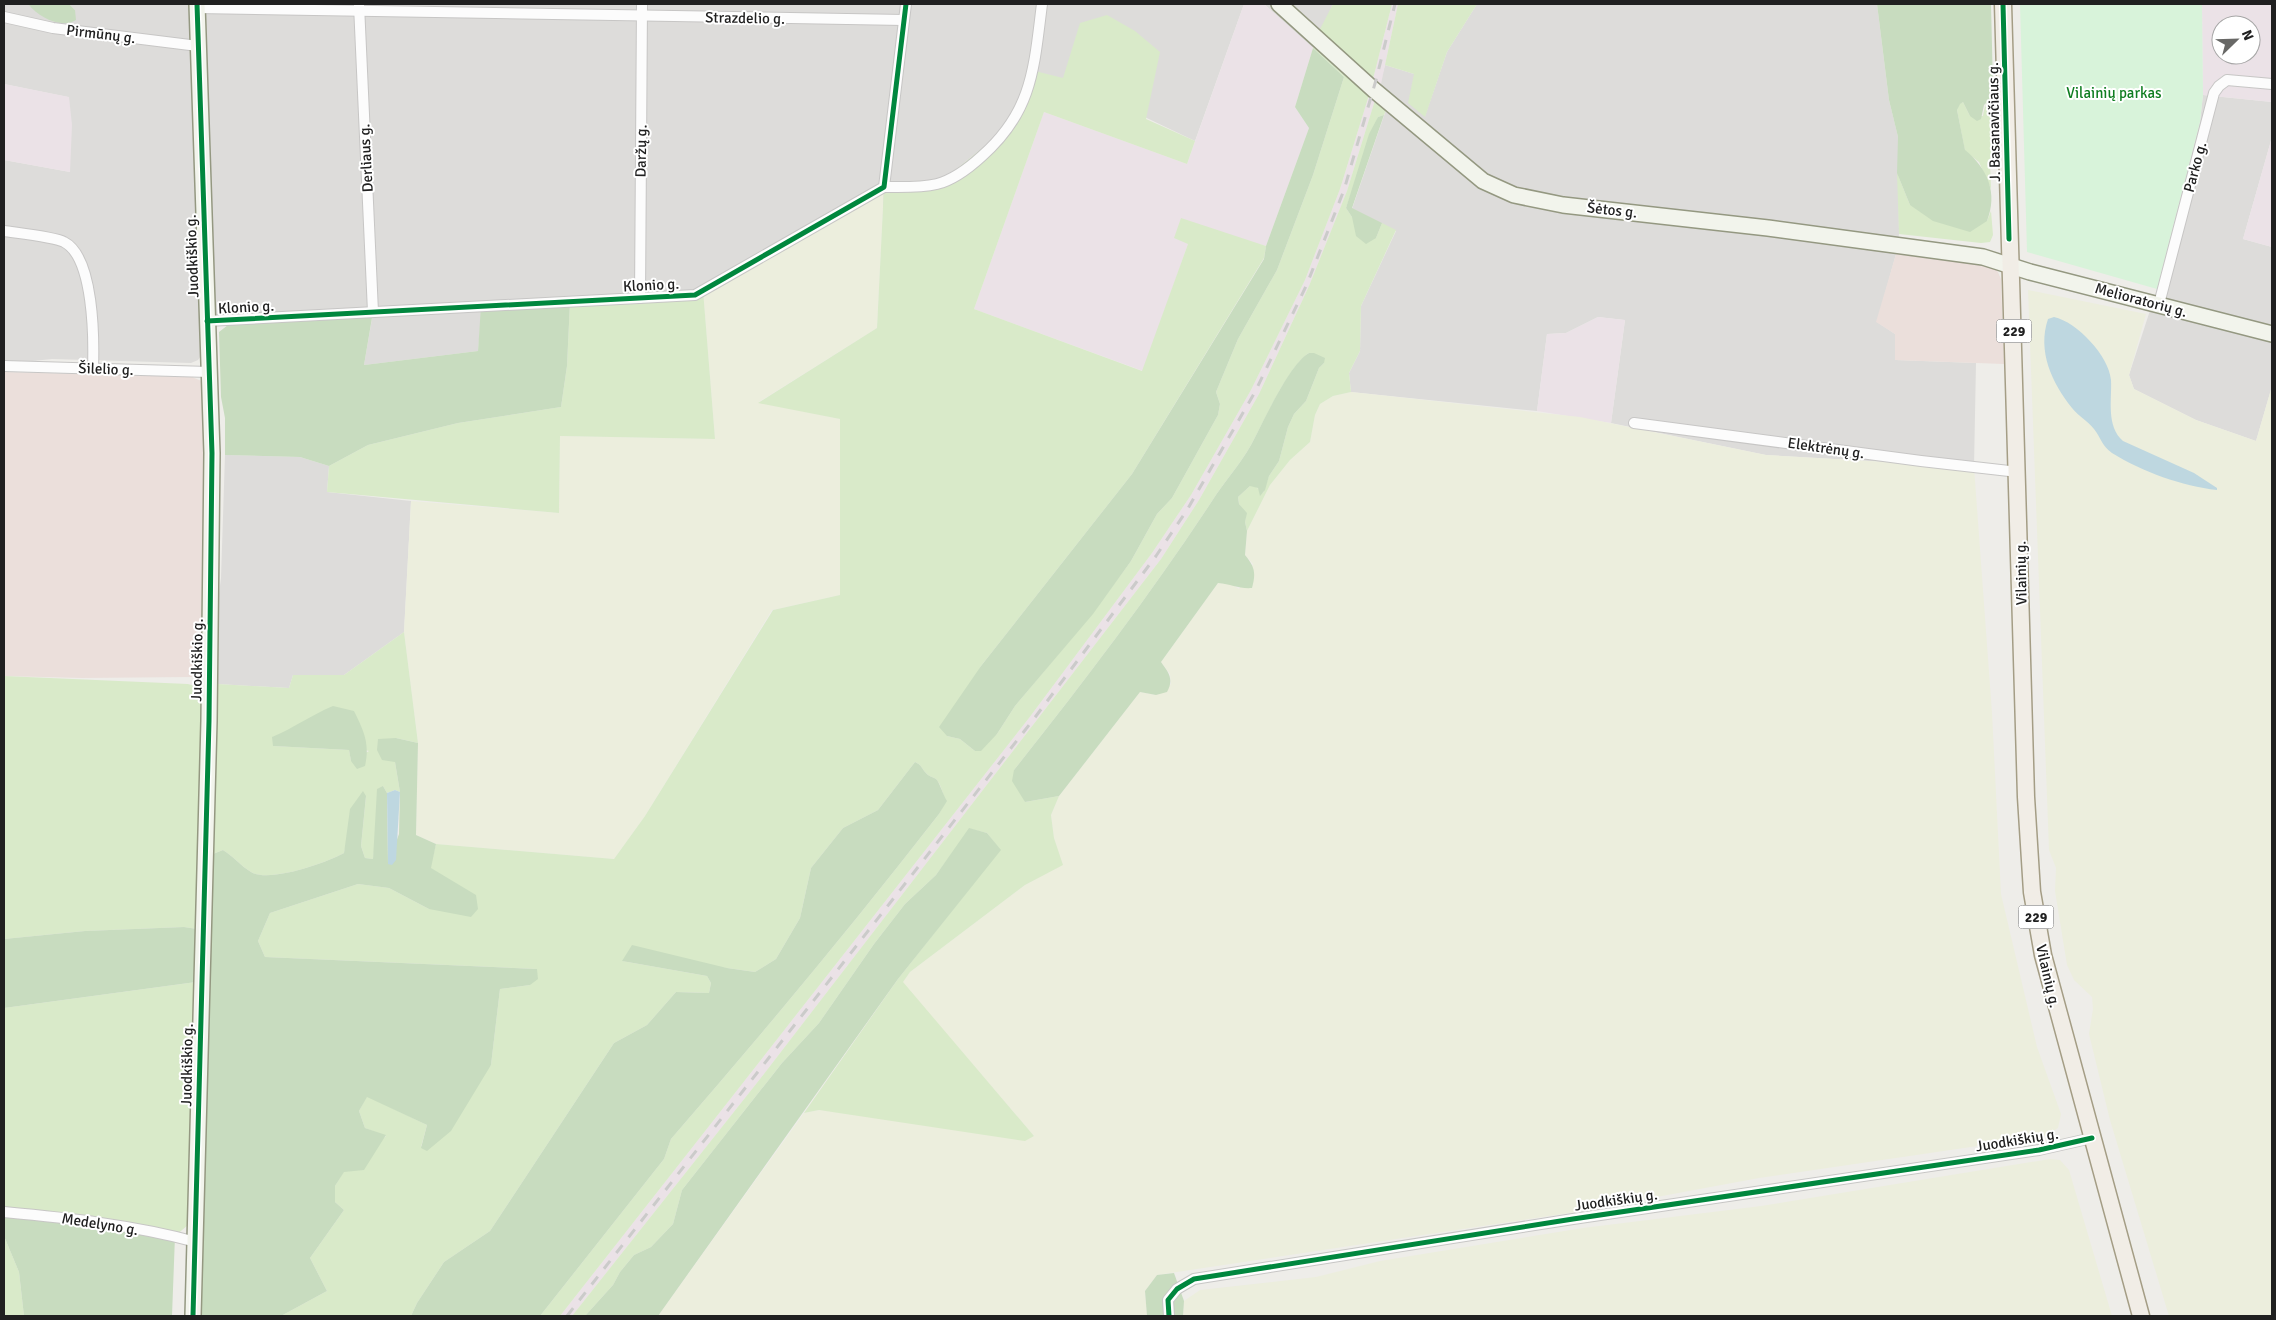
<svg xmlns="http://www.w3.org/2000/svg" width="2276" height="1320" font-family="Signika,sans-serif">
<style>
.residential{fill:#dddcda}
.commercial{fill:#ebdfdb}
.industrial{fill:#ebe2e7;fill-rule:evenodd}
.farmland{fill:#eceedd}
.grass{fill:#d9eac9;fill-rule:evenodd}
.forest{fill:#c8dcbf}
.park{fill:#d8f3da}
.water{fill:#bed7e0}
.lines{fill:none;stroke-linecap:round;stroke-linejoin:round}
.street-casing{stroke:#c7c6c5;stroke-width:12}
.secondary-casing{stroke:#949881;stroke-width:18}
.primary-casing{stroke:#a49d85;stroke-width:19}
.street{stroke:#fcfcfc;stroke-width:10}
.secondary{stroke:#f2f4ec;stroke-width:15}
.primary{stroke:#f1ede6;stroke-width:16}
.rail{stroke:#cbcbca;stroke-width:3;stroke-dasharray:10 10;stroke-linecap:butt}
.cycleway-casing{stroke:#fff;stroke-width:8}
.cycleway{stroke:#00873e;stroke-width:5}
.labels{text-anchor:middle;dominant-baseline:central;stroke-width:4;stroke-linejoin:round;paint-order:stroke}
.shield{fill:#fff;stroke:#636363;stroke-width:1}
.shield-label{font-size:14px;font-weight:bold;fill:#202020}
.street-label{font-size:15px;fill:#202020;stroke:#fff}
.park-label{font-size:15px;fill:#0f7d21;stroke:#fff}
</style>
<rect width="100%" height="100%" fill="#eeede9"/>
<g class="residential">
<polygon points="4,4 28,4 31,7 75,10 69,4 1244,4 1195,141 1063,78 1013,123 938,184 703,290 482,306 478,351 364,365 373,313 207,321 203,353 198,360 191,363 52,359 4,364 4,160 70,172 68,97 4,84"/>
<polygon points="1264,4 1333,4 1313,48"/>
<polygon points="1477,4 1877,4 1889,100 1898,137 1899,234 1896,254 1877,322 1895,334 1896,360 1976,363 1974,467 1766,455 1611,423 1625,320 1598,317 1566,333 1547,334 1537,411 1351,392 1349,373 1360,351 1361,306 1396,231 1352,209 1386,110 1375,100 1385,65 1414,74 1425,116 1447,52"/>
<polygon points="2203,95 2272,102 2272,137 2243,239 2272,247 2272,386 2256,441 2196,420 2134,389 2129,375 2157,289 2200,122"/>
<polygon points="225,455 300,457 329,466 327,492 411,501 404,632 344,675 293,675 289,688 217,684 216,617 221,578"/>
</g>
<g class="commercial">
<polygon points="1896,254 1988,266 1997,270 2001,279 2004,364 1895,360 1895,334 1876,322"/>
<polygon points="4,372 192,377 206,383 204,671 192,677 82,678 4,676"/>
</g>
<g class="industrial">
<polygon points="1244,4 1264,4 1313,48 1295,107 1309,128 1266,246 1233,237 1188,244 1143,371 974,309 1044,112 1187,164"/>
<polygon points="1392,4 1398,4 1381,84 1373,79"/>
<path d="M2202 4H2272V102L2203 95ZM2221 25H2251V55H2221Z"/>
<polygon points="4,84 69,97 72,125 70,172 4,160"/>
<polygon points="1369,95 1375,100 1347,191 1309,286 1259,394 1199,500 1161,559 760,1079 572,1316 560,1316 1029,718 1152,553 1191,495 1251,390 1305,280 1340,189"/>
<polygon points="2272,137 2272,247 2243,239"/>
<polygon points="1598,317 1625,320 1611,423 1537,411 1547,334 1566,333"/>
</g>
<g class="farmland">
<polygon points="884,187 877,328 759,402 840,419 840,595 772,610 645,816 614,859 436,844 416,835 418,743 404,632 411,501 559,513 560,436 715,439 703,290"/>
<polygon points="2028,290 2146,314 2129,375 2134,389 2196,420 2256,441 2272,386 2272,1316 2169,1316 2110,1120 2089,1034 2093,1009 2092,997 2074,980 2067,965 2055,891 2056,868 2049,850"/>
<polygon points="1351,392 1580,417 1766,455 1974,467 1992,713 2001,894 2037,1047 2061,1114 2058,1128 2046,1136 1759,1178 1576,1212 1157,1275 1145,1291 1147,1316 658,1316 804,1113 819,1110 1034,1136 902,982 910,972 1025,885 1062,865 1054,838 1051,815 1059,796 1140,692 1156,695 1171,684 1170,674 1161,662 1218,583 1231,584 1239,589 1253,564 1245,555 1247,531 1270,485 1290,460 1310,442 1315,415 1320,404 1333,396"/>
<polygon points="2050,1159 2060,1160 2069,1170 2112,1316 1183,1316 1184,1301 1200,1290 1316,1277 1380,1261 1583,1228 1761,1206"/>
</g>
<g class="grass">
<polygon points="1333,4 1392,4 1373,79 1319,31"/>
<polygon points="1398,4 1477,4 1447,52 1425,117 1408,103 1414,74 1385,65"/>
<path d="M1107 15 1135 31 1160 52 1146 119 1195 141 1187 164 1044 112 974 309 1142 371 1188 244 1174 238 1181 218 1266 246 1264 258 1132 474 981 666 947 736 960 739 975 751 997 734 1015 706 1092 614 1131 561 1157 514 1172 498 1218 415 1220 404 1216 392 1238 339 1277 270 1313 175 1344 77 1313 48 1315 42 1369 95 1340 189 1305 280 1251 390 1191 495 1152 553 1029 718 560 1316H540L664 1159 671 1139C763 1033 853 925 939 814L946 801C943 795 941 784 936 779 933 777 928 776 926 773 921 768 922 765 915 762L878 810 843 828 811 868 800 918 776 959 755 972 727 968 622 961 707 976 711 983 709 993 676 992 647 1025 614 1043 490 1231 444 1262 417 1303 411 1316H281L327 1291 310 1258 344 1210 335 1202V1186L344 1171 386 1136 365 1128 359 1111 367 1096 427 1125 421 1147 491 1065 500 989 530 985 537 969 265 957 258 941 270 913 358 884 389 888 429 909 452 882 430 868 436 844 614 859 645 816 773 610 840 595V419L758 403 877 328 884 187 938 184 1013 123 1035 71 1063 78 1080 23Z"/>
<path d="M1993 88 1995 135 1990 163 1991 189 1979 162 1965 151 1957 110 1959 104 1963 102 1970 116H1983C1984 105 1990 98 1993 88Z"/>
<path d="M1375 100 1386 110 1384 115 1378 117 1346 208 1352 217 1376 238 1382 223 1396 230 1361 306 1360 351 1349 373 1351 392 1333 396 1320 404 1315 415 1310 442 1290 460 1270 485 1247 531 1245 522 1246 514 1239 504 1238 497 1250 486 1254 485 1263 493 1269 476 1279 461 1288 427 1294 414 1306 401 1319 368 1324 363 1309 353C1289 365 1263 423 1251 445 1239 466 1224 482 1212 501 1151 594 1083 683 1014 770L1025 802 1059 796 1051 815 1054 838 1063 865 1025 885 910 972 903 982 1034 1136 1025 1141 819 1110 804 1113 898 979 1000 850 987 833 970 829 936 875 905 904 874 944 819 1023 782 1063 682 1190 673 1224 651 1247 634 1255 620 1272 613 1285 585 1316H572L760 1079 1161 559 1199 500 1259 394 1309 286 1347 191Z"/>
<polygon points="1897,173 1910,205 1987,221 1991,211 1993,235 1990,242 1981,243 1899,234"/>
<polygon points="703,290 715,439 560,436 559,513 327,492 329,466 368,445 458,423 561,407 567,366 570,302"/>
<path d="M404 632 418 743 396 738 395 762 400 792 395 790 387 793 383 786 373 859 365 858 361 846 366 796 348 834 344 853C326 863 269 883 251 872 241 866 233 856 223 850L213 854 217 684 289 688 293 675H344ZM291 730 369 751 351 761 349 750 273 746V737Z"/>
<polygon points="4,676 188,684 198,687 202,692 197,929 184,927 85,931 4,939"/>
<polygon points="196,982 188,1225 175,1236 4,1212 4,1008"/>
<polygon points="4,1236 19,1272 24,1316 4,1316"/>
</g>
<g class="forest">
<path d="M28 4H69L75 10 76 20C60 29 39 17 28 4Z"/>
<path d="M1877 4H1991L1993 88 1989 100 1984 105 1981 119 1977 121 1970 116 1963 102 1960 104 1957 110 1965 150C1988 169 1998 193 1987 221L1970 232 1933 221 1910 205 1897 173 1898 137 1889 100Z"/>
<polygon points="1313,48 1344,77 1313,175 1277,270 1238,339 1216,392 1220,404 1218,415 1172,498 1157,514 1131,561 1093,614 1015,706 997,734 981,751 975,751 960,739 947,736 939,727 981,666 1132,474 1264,259 1266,246 1309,128 1295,107"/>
<polygon points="1384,115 1352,208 1382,223 1376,238 1366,244 1356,236 1352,217 1346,208 1369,134 1378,117"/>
<polygon points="570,302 567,366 561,407 458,423 368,445 329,466 300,457 225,455 225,418 221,397 219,332 228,325 373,312 364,365 478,351 481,306"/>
<path d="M1309 353H1314L1325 358 1324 363 1319 368 1306 401 1294 414 1288 427 1279 461 1269 476 1265 490 1260 496 1258 488 1250 486 1238 497 1239 504 1247 513 1245 522 1247 531 1245 555C1255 567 1256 573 1252 588 1239 589 1231 584 1218 583L1161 662C1169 673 1174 679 1167 692L1156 695 1140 692 1059 796 1025 802 1012 781 1014 770C1083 683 1151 594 1212 501 1224 482 1239 466 1251 445 1263 423 1289 364 1309 353Z"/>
<path d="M333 706 354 711C364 731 370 744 365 766L357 769 351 761 349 750 273 746 272 737C294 728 311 715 333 706Z"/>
<path d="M396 738 418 743 416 835 436 844 431 868 476 895 478 909 471 917 429 909 389 888 358 884 270 913 258 941 265 957 537 969 538 979 530 985 500 989 491 1065 451 1131 427 1151 421 1148 427 1125 367 1097 359 1111 365 1128 386 1135 364 1170 344 1172 335 1186V1202L344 1210 310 1258 327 1291 281 1316H201L213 854 223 850C233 856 241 866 251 872 269 883 326 863 344 853L350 809 363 791 366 796 361 846 365 858 373 859 377 789 383 786 387 793 388 864 399 834 400 792 395 762 382 760 377 750 378 739Z"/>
<path d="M915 762C922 765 921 768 926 773 928 776 933 777 936 779 940 783 943 795 947 801L939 814C853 925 763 1033 671 1139L664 1159 540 1316H411L417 1303 444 1262 490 1231 614 1043 647 1025 676 992 709 993 711 983 707 976 622 961 632 945 727 968 755 972 776 959 800 918 811 868 843 828 878 810Z"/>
<polygon points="969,828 987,833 1001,850 898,979 658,1316 585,1316 613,1285 620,1272 634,1255 651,1247 673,1224 682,1190 782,1063 819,1023 874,944 905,904 936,875"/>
<polygon points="184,927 197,929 196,982 4,1008 4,939 85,931"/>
<polygon points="4,1212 175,1236 172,1316 24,1316 19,1272 4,1236"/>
<polygon points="1174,1273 1184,1301 1183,1316 1147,1316 1145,1291 1157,1275"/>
</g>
<polygon class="park" points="2020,4 2202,4 2203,95 2200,122 2157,289 2027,252"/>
<g class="water">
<path d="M2054 317C2077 322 2109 356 2111 380 2112 400 2106 426 2123 441L2194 473 2217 488V490C2182 486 2143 472 2112 453 2102 446 2101 438 2094 429 2088 421 2078 416 2072 408 2052 383 2037 351 2048 319Z"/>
<polygon points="395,790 400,792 396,860 392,865 388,864 387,793"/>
</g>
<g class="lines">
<g class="street-casing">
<g id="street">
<polyline points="359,5 373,312"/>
<polyline points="197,8 904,20"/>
<polyline points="4,17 53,28 198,46"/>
<path d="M884 187C901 187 920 188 937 184 953 180 970 167 982 156 1033 111 1034 67 1042 4"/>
<path d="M4 231C17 233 55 237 64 242 94 257 94 339 93 369"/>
<polyline points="640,298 642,4"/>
<polyline points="2159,304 2214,93 2219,86 2227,80 2272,84"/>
<polyline points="207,321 695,295 884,187 906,4"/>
<polyline points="4,366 209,372"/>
<polyline points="1634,423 1921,461 2018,472"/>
<path d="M4 1212C67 1218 134 1225 196 1242"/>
<polyline points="1169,1316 1168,1300 1177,1289 1194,1279 1573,1219 2039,1150 2092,1138"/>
</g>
</g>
<g class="secondary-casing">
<g id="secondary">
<polyline points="1279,4 1374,90 1483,181 1514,195 1563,205 1768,228 1983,257 2030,272 2272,334"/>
<polyline points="193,1316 209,721 212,453 197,4"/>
</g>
</g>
<g class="primary-casing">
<polyline id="primary" points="2003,4 2026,797 2032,892 2043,955 2141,1316"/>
</g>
<use href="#street" class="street"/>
<use href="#secondary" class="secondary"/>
<use href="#primary" class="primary"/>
<polyline class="rail" points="567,1316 1033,720 1156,556 1187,510 1255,392 1307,284 1344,190 1376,80 1395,4"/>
<g class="cycleway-casing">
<g id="cycleway">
<polyline points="2003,4 2009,239"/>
<polyline points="207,321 695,295 884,187 906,4"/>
<polyline points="193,1316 209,721 212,453 197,4"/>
<polyline points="1169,1316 1168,1300 1177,1289 1194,1279 1573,1219 2039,1150 2092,1138"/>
</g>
</g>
<use href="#cycleway" class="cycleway"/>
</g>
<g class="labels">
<g class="shield">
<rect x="1996.5" y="319.5" width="35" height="23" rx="4"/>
<rect x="2018.5" y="905.5" width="35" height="23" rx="4"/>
</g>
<g class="shield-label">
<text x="2014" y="331">229</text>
<text x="2036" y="917">229</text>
</g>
<g class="street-label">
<text transform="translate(745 18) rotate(1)">Strazdelio g.</text>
<text transform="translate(101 34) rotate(7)">Pirmūnų g.</text>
<text transform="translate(1994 122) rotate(-91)">J. Basanavičiaus g.</text>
<text transform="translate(641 151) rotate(-89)">Daržų g.</text>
<text transform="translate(366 158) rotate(-93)">Derliaus g.</text>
<text transform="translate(2195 167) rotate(-75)">Parko g.</text>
<text transform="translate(1612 210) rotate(6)">Šėtos g.</text>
<text transform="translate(192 256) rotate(-92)">Juodkiškio g.</text>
<text transform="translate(651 285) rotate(-3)">Klonio g.</text>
<text transform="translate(2141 300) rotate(15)">Melioratorių g.</text>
<text transform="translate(246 307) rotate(-3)">Klonio g.</text>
<text transform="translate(106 369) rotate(2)">Šilelio g.</text>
<text transform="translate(1826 448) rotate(8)">Elektrėnų g.</text>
<text transform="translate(2021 573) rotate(-91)">Vilainių g.</text>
<text transform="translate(197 660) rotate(-89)">Juodkiškio g.</text>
<text transform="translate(2048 976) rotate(77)">Vilainių g.</text>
<text transform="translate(187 1065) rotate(-89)">Juodkiškio g.</text>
<text transform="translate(2017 1140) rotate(-9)">Juodkiškių g.</text>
<text transform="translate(1616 1200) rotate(-8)">Juodkiškių g.</text>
<text transform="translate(100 1224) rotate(9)">Medelyno g.</text>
</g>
<g class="park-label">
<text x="2114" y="93">Vilainių parkas</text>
</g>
</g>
<rect width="2276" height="1320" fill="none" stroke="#202020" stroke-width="10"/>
<g transform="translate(2236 40) rotate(67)"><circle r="24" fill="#ffffff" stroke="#a6a6a6"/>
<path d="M0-4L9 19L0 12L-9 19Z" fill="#686866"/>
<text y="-8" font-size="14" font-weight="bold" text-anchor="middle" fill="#202020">N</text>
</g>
</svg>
